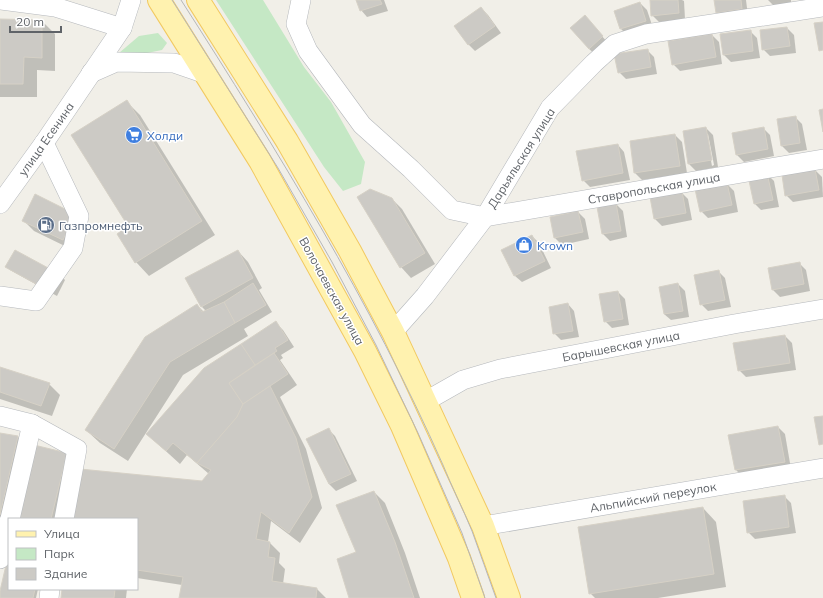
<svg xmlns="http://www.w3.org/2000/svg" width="823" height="598" font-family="Mulish,sans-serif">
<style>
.green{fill:#c5e8c5}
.shadow{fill:#0003;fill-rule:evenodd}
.building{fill:#cccac5;stroke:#d6d1c6}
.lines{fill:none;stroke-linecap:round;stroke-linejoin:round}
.minor-casing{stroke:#b5b8bc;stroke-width:20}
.major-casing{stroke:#f2c960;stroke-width:24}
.minor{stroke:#fff;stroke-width:19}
.major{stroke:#fff2af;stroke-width:22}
.tram{stroke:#b6b7b8;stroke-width:1}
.labels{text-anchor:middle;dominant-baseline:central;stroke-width:3;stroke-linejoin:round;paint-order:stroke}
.shop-label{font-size:12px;fill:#366cbe;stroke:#fff;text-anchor:start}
.street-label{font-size:12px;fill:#5f6368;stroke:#fff}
.service-label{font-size:12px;fill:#4e5e75;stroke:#fff;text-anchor:start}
</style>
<rect width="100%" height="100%" fill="#f1efe8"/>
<g class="green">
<polygon points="216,0 263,0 304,67 331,102 365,162 361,184 343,191 324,167"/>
<polygon points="158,33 167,43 162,50 137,55 119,53 139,36"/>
</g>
<g class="shadow">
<polygon points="357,0 384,0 388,11 367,17 361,10"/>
<polygon points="651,0 682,0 684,1 685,19 659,22 652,15"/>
<polygon points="715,0 746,0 748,16 724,20 717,13"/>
<polygon points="768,0 791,0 791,3 774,6"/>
<polygon points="640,3 647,10 653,28 628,36 621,29"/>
<polygon points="481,8 488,15 501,33 475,51 468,44"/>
<polygon points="0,20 42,21 55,34 55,71 37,70 37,97 0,97"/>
<polygon points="591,24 609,44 596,55 589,49"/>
<polygon points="787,28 794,35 796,53 770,56 763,49"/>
<polygon points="750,31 757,38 760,58 731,62 724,55"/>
<polygon points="712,35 719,42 722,64 680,71 673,64"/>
<polygon points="647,50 654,57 657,74 626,79 619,72"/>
<polygon points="127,102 140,115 215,235 149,276 136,262 118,234 130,226"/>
<polygon points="795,117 802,124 807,150 789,153 782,146 778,120"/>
<path d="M706 128 713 135 718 167 696 171 689 164 684 132ZM706 134H708L714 165 712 166Z"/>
<polygon points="763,128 770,135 774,156 744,162 737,155"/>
<polygon points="675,135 682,142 687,173 642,180 635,173 631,142"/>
<polygon points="618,145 624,152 630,180 590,187 583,180"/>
<polygon points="815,170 822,177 823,197 793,202 786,195"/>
<polygon points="767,174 774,181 779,207 761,210 754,203"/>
<polygon points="727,184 734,191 738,212 708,218 701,211"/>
<polygon points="681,192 688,199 692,220 662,226 655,219"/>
<polygon points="359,197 391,198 402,209 435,264 411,278 401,267"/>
<polygon points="616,204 623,211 627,237 610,241 603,234"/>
<polygon points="578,212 585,219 589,239 562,245 555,238"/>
<polygon points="75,214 73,250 34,231 24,221"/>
<polygon points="532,236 539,243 551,268 522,282 515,276 503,250"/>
<polygon points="238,251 248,262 262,288 259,290 272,312 244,329 248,336 183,375 128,461 100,443 86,430 197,305 204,312 206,311 202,307"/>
<polygon points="799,263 806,270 810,291 780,297 773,290"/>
<polygon points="7,267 62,277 65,280 57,296 10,270"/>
<polygon points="718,271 725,278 731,307 708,311 701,304"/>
<polygon points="678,284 685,291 689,317 671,320 664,314"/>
<polygon points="618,292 625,299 629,325 612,328 605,321"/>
<polygon points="568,304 574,311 579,337 561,340 554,333"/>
<polygon points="276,323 283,330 294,347 281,355 283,358 280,360 297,385 280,397 306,449 322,508 300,543 271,521 268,542 270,543 280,553 279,563 285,569 283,584 317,589 326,598 180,598 182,585 137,578 137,519 74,519 203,482 209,474 187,455 180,464 147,434"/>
<polygon points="785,336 792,343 796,370 746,377 739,370"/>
<polygon points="0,368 49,384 60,395 52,416 0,399"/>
<polygon points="778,427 785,434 791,469 743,477 736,470 730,436"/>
<polygon points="328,429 335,436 357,481 336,491 329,484 307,439"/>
<polygon points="0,434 18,437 21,440 0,531"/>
<polygon points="35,447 69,457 55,519 18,519"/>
<polygon points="374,492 385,503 405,553 420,598 350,598 358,553"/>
<polygon points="784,496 791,503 796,533 755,539 748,532"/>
<polygon points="703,508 716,522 726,587 658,598 595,598 590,593"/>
<polygon points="9,589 38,589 36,598 0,598 0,595"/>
<polygon points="63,589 127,589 126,598 62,598"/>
</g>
<g class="building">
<polygon points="356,0 380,0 382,4 360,11"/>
<polygon points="650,0 678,0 679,13 651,16"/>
<polygon points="714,0 741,0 742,9 716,13"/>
<polygon points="640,2 646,21 620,29 614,11"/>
<polygon points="481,7 495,26 468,45 454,26"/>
<polygon points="585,15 603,36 589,49 570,28"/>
<polygon points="0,19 42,20 42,58 24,57 23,84 0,84"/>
<polygon points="823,22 823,50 819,51 814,23"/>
<polygon points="787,27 790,46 762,50 760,30"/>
<polygon points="751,30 753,51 723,55 720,34"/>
<polygon points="712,34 716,57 672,65 668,41"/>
<polygon points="648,49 651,67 618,73 614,54"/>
<polygon points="127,100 202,221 135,263 117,234 128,226 71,135"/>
<polygon points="823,109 823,132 819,110"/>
<polygon points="796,116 800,143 781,146 777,119"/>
<polygon points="706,127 712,160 688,164 683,131"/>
<polygon points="764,127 768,149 736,155 732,133"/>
<polygon points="675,134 680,166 634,173 630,141"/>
<polygon points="618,144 623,173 582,181 576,151"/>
<polygon points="815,169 819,190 785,196 782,175"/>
<polygon points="767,173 773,200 754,204 748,176"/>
<polygon points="727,183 732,205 700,212 695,189"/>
<polygon points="370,189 392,198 425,253 400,268 357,197"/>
<polygon points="682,191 686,213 654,219 650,197"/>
<polygon points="35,194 75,214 63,240 22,221"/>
<polygon points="616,203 621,231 602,234 597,207"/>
<polygon points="578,211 583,232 554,238 550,217"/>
<polygon points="532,235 545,261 514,276 501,250"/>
<polygon points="15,250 63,276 53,293 5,267"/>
<polygon points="238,250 253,278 201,307 185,278"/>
<polygon points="800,262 804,284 772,290 768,268"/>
<polygon points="719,270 725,300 700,305 694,275"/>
<polygon points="253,283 266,305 235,323 224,302"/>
<polygon points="678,283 683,311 664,314 659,287"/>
<polygon points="618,291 623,319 604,322 599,294"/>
<polygon points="224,302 235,323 170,362 114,449 85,430 145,337 197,304 202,312"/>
<polygon points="568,303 573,331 553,334 549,307"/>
<polygon points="276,321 288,340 275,348 277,351 255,365 241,344"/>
<polygon points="785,335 790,363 738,371 733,343"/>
<polygon points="241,344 255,365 229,383 243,404 237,417 197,463 173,443 166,451 146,434 204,368"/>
<polygon points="274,353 288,374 243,404 229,383"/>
<polygon points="0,367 50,383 41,406 0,392"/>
<polygon points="270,386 296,438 312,497 289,533 261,512 256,539 270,542 268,557 275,558 272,581 317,588 316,598 179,598 183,577 137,570 137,519 73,519 80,469 202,481 211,470 197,463 237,417 243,404"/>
<polygon points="823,416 823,444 819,445 814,417"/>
<polygon points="778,426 785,462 735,470 728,435"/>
<polygon points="329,428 351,474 329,484 306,439"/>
<polygon points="0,433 18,436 0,515"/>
<polygon points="34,445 67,453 51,519 17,519"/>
<polygon points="374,491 395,542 414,598 349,598 337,559 356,552 336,505"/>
<polygon points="785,495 789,527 747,533 743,501"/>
<polygon points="703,507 714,574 589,594 578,527"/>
<polygon points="9,552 9,589 35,589 33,598 0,598 0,591"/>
<polygon points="62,589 115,589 114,598 61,598"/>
</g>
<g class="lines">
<g class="minor-casing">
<g id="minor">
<polyline points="0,0 55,7 122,28"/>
<polyline points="301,0 296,24 308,51 362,125 411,169 452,210 485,217 823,159"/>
<polyline points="91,73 116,62 174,63 206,74"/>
<polyline points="0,204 44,143 122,28 131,0"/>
<polyline points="0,296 36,301 73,248 79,216 44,143"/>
<polyline points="393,332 425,296 485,217 550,108 594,63 615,44 646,34 823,7"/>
<polyline points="426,401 463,380 500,369 734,324 823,309"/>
<polyline points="0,416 32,424 10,519"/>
<polyline points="32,424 77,449 64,519"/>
<polyline points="483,526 823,468"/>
<polyline points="0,559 9,521"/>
<polyline points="49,598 50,589"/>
</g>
</g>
<g class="major-casing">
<g id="major">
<polyline points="159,0 260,161 365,351 402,426 459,558 473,598"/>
<polyline points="198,0 287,141 350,251 393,332 483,526 509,598"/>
</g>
</g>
<use href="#minor" class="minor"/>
<use href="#major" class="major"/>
<g class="tram">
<polyline points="172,0 278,168 332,262 376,345 418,433 462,533 485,598"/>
<path d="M181 0C277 150 371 302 443 465 452 487 463 509 472 531 480 553 488 576 496 598"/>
</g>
</g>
<defs>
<g id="supermarket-disc" transform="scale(0.9)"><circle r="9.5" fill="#3f7fe0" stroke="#fff"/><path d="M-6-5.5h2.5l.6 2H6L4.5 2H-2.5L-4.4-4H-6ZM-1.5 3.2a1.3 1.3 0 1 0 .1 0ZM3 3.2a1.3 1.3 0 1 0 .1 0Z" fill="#fff"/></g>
<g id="fuel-disc" transform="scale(0.9)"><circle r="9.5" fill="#5c6f8a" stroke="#fff"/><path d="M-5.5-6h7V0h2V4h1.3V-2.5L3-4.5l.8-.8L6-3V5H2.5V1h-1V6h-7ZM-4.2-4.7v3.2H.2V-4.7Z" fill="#fff"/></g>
<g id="shop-disc" transform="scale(0.9)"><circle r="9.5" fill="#3f7fe0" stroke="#fff"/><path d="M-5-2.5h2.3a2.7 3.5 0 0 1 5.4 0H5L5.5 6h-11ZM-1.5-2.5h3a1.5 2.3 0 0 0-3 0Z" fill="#fff"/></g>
</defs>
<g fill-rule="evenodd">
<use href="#supermarket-disc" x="134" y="135"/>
<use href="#fuel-disc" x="46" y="225"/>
<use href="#shop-disc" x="524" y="245"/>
</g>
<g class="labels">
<g class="shop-label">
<text x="147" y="135">Холди</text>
<text x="537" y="245">Krown</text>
</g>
<g class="street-label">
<text transform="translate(46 139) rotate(-55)">улица Есенина</text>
<text transform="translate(521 158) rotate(-58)">Дарьяльская улица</text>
<text transform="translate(654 188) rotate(-10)">Ставропольская улица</text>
<text transform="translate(332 291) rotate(61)">Волочаевская улица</text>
<text transform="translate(621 346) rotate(-11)">Барышевская улица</text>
<text transform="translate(653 497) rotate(-10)">Альпийский переулок</text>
</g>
<g class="service-label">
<text x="59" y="225">Газпромнефть</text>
</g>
</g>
<rect x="8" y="518" width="130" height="72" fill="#ffffff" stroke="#bfc1c3"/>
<rect x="16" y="531" width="20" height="6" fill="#fff2af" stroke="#bfc1c3"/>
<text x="44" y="538" font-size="12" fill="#5f6368">Улица</text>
<rect x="16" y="548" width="20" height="12" fill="#c5e8c5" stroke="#bfc1c3"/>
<text x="44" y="558" font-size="12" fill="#5f6368">Парк</text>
<rect x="16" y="568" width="20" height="12" fill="#cccac5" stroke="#bfc1c3"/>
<text x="44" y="578" font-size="12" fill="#5f6368">Здание</text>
<path d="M10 26v6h51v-6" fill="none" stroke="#5f6368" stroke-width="2"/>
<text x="16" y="26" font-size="12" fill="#5f6368" stroke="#ffffff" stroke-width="3" paint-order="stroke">20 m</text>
</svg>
